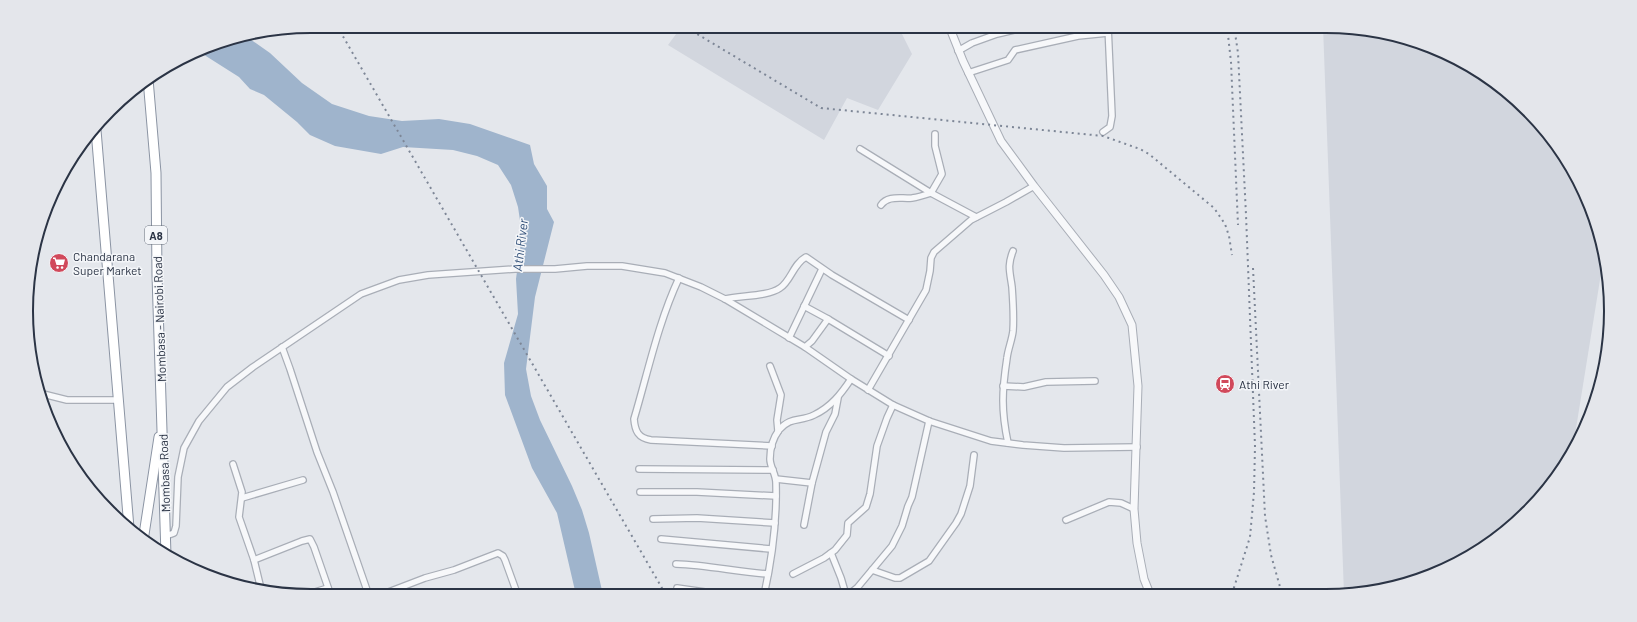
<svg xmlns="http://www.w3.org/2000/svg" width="1637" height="622" font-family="Barlow,sans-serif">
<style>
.built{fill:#d2d6de}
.water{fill:#9fb4cc}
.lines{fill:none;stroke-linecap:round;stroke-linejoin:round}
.minor-casing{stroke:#a9aeb7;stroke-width:8}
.tertiary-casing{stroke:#a9aeb7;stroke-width:9}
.trunk-casing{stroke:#8b94a3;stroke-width:11}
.minor{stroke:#f7f8fa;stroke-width:5.5}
.tertiary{stroke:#f7f8fa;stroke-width:7}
.trunk{stroke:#fff;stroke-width:9}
.rail{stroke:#7d8696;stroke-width:2;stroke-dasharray:2 4;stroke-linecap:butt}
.labels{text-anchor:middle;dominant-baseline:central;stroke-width:3;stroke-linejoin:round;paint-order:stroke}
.shield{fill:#f4f6f9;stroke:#676e7b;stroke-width:1}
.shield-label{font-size:11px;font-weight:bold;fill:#2b3445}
.poi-label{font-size:12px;fill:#2b3445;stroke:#f4f6f9;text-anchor:start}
.street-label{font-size:12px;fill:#2b3445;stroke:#f4f6f9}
.water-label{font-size:13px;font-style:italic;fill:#34527a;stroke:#f4f6f9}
.rim{fill:none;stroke:#2b3445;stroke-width:2}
</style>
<rect width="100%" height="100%" fill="#e4e7ec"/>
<g class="built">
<polygon points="682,26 898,26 912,54 878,110 847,98 824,140 668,45"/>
<polygon points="1323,26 1400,36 1452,55 1500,85 1540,123 1573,169 1596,220 1604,255 1573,447 1563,469 1514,525 1452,567 1363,594 1344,594"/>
</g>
<polygon class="water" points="247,37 270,53 302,83 332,104 369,116 402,121 439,119 470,124 530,145 534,164 547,186 547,209 554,222 535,297 526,369 531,396 540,420 572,486 582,510 589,533 603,595 576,595 557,513 532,468 505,395 504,363 518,314 516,279 522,234 518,207 511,185 498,165 477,156 453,150 403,147 381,154 335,146 310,135 297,122 264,95 250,89 239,77 198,51 219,41"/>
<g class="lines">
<g class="minor-casing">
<g id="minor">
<polyline points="958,51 972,43 997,34 1031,26"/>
<polyline points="968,73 1008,60 1015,50 1078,36 1108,33"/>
<polyline points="1103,132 1110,127 1112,116 1108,26"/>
<polyline points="860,149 931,193 976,217"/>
<path d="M881 205C888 195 901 199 912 198 919 197 925 195 931 193L942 174 935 146V134"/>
<path d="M679 278C658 323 648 372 634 419 635 431 638 438 651 440L772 446"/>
<path d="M725 299C740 295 767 297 780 288 791 281 793 264 806 257L832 275 909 320"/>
<polyline points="804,306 828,319"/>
<polyline points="789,338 822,269"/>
<polyline points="282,347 290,369 317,452 333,492 369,596"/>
<polyline points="805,347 812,341 828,319 889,356"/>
<polyline points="770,366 781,395 777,420 778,431"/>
<polyline points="1003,386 1024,387 1046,382 1095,381"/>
<polyline points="868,390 926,290 930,271 931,258 934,252 971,220 1006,202 1034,186"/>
<polyline points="39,393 67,400 117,400"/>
<path d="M1008 443C1001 410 1002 391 1007 358 1008 349 1012 340 1013 331 1014 317 1013 301 1012 287 1010 272 1007 266 1013 251"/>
<polyline points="233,464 242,492 239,517 254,560 261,589"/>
<polyline points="639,469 773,470"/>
<polyline points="776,479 812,483 826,432 835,414 838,398"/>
<polyline points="640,492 697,492 776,496"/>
<polyline points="242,498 303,480"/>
<polyline points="653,519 697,518 775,523"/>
<polyline points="1066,520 1109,502 1121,503 1134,509"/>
<polyline points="804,525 812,483"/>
<polyline points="166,536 174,533 176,526 178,477 184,448 199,421 227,387 253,367 361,294 399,280 428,275 515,269 555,269 587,266 622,266 665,273 701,287 725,299 805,347 851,379 893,405 929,421 991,441 1023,445 1064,448 1137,447"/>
<polyline points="661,539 771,549"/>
<polyline points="831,553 841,578 846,595"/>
<polyline points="254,560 302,541 310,539 314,547 331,596"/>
<path d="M676 564C708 565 737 572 768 574"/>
<polyline points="872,570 895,578 900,578 929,561 956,523 961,514 970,486 974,455"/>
<polyline points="793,574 824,558 835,550 847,535 848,523 866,507 870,494 877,446 887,418 893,405"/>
<polyline points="677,588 726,595"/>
<polyline points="305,595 328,588"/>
<path d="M764 595C772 559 777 520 776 483 776 474 770 467 770 459 770 449 773 438 779 430 791 416 800 422 814 415 831 407 841 394 851 379"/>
<polyline points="848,595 857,588 892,546 902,526 908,506 912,497 929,421"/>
<polyline points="378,596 425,578 454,570 498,553 503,556 505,560 518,596"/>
</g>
</g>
<g class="tertiary-casing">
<polyline id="tertiary" points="949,26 963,61 1001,141 1034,186 1104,275 1119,297 1132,325 1138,386 1134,509 1137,543 1144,579 1150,594"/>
</g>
<g class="trunk-casing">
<g id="trunk">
<polyline points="148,79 156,173 157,275 166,555"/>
<polyline points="96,130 129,528"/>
<polyline points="143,541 159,437"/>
</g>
</g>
<use href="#minor" class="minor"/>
<use href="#tertiary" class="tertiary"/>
<use href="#trunk" class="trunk"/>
<g class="rail">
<polyline points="337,26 666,595"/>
<polyline points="1227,26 1231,62 1238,225"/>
<polyline points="687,28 821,108 1103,136 1140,149 1149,154 1214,208 1225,224 1229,236 1232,255"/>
<polyline points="1253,268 1265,516 1271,555 1282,594"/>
<polyline points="1232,594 1250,537 1254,492 1255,446 1246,215 1238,53 1234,26"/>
</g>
</g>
<defs>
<g id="supermarket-disc" transform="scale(1)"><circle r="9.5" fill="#d1495b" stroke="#f4f6f9"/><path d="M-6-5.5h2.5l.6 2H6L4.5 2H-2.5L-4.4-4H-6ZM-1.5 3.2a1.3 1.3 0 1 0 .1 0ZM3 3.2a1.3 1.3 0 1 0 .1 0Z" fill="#fff"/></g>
<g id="station-disc" transform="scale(1)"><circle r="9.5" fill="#d1495b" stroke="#f4f6f9"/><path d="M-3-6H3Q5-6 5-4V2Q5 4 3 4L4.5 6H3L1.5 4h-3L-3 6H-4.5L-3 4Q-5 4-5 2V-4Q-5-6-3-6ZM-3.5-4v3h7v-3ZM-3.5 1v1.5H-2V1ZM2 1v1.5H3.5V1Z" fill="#fff"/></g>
</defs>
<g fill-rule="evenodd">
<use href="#supermarket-disc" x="59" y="263"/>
<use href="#station-disc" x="1225" y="384"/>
</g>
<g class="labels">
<rect class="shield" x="145" y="226" width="22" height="18" rx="3"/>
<g class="shield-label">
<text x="156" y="235">A8</text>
</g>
<g class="poi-label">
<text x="73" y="256">Chandarana<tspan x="73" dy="14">Super Market</tspan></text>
<text x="1239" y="384">Athi River</text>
</g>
<g class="street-label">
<text transform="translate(159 319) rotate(-92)">Mombasa - Nairobi Road</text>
<text transform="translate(164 473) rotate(-92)">Mombasa Road</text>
</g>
<g class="water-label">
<text transform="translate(520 245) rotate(-83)">Athi River</text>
</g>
</g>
<path d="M0 0H1637V622H0ZM311 33H1326A278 278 0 0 1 1604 311V311A278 278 0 0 1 1326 589H311A278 278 0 0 1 33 311V311A278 278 0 0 1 311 33Z" fill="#e4e6eb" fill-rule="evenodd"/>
<path class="rim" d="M311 33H1326A278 278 0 0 1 1604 311V311A278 278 0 0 1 1326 589H311A278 278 0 0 1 33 311V311A278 278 0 0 1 311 33Z"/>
</svg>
